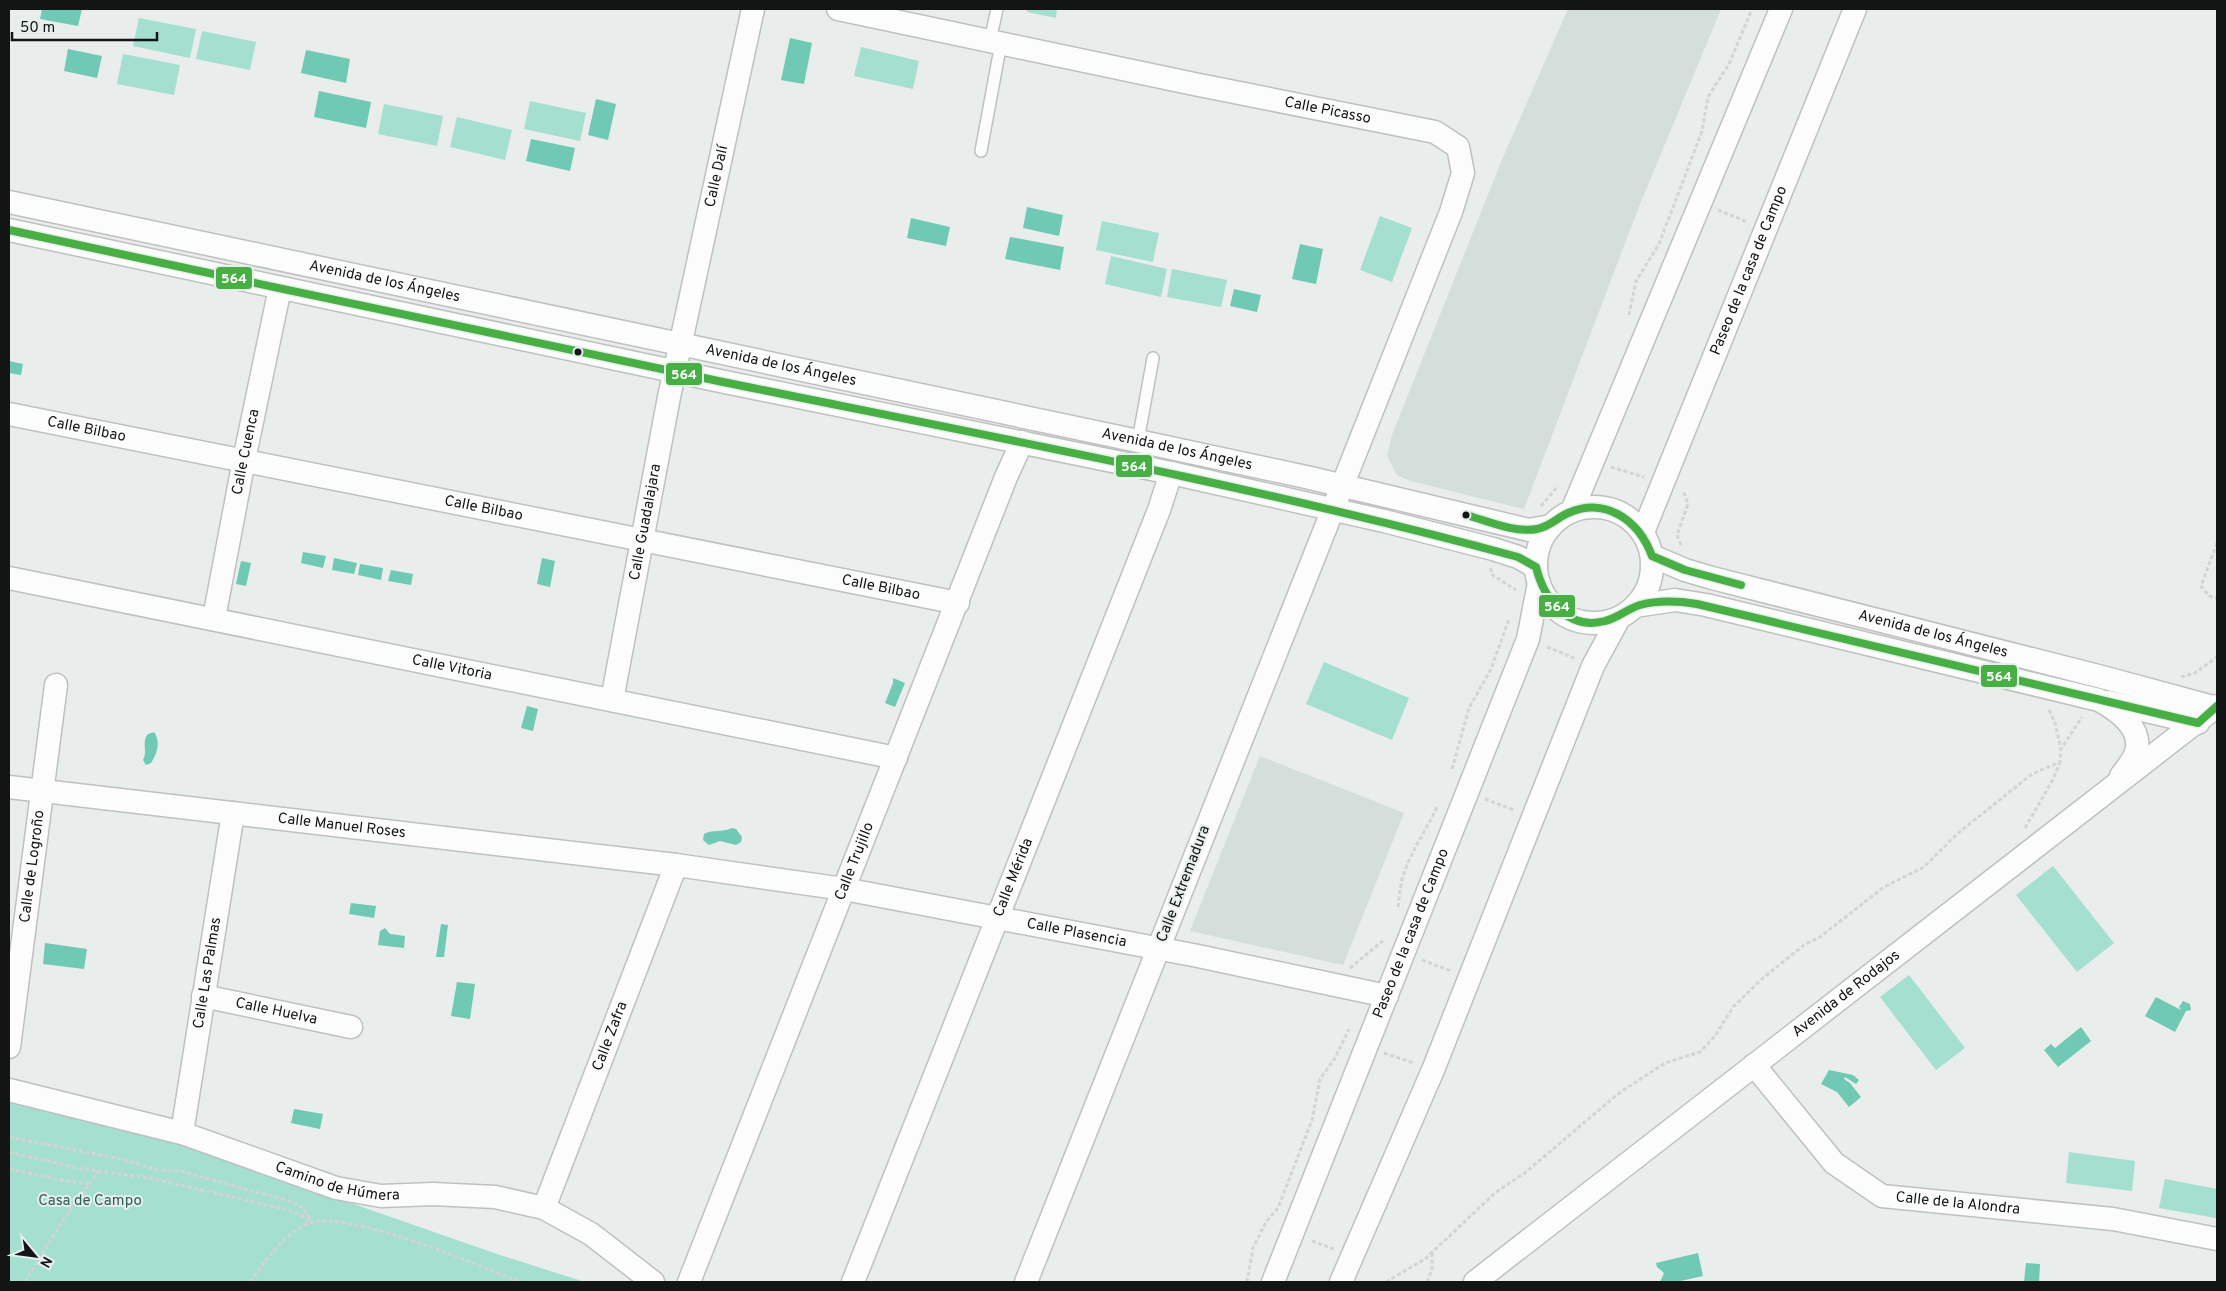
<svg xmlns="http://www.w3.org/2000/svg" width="2226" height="1291" font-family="Overpass,sans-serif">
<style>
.built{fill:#d4deda}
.green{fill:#a4dfd0}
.water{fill:#6fc9b4}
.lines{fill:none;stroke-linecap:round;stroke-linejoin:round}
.service-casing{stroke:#bec1c0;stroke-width:14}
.minor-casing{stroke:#bec1c0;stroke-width:25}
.path{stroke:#d3d4d3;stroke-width:3;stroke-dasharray:4 2.5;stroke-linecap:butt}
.service{stroke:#fcfcfc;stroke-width:11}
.minor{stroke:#fcfcfc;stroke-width:22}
.bus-1-casing{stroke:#e7efec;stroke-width:11}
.bus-1{stroke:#47af44;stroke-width:8}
.bus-dot{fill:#131514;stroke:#e7efec;stroke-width:2}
.labels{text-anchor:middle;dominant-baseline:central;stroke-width:4;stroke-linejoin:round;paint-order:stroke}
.street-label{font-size:15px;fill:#131514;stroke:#e7efec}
.park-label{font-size:15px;fill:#2c5f52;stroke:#e7efec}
.line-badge{stroke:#e7efec;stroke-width:2}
.badge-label{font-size:14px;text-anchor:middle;font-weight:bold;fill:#fff}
</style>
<rect width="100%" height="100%" fill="#e9edeb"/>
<g class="built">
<polygon points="1568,9 1721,9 1638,209 1524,509 1410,481 1397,475 1387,456 1392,435 1501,162"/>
<polygon points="1260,756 1404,813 1343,965 1190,931"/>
</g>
<g class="green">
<polygon points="1027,9 1057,9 1056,18 1027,12"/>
<polygon points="139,18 196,29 190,58 133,46"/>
<polygon points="202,31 256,42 250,70 196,59"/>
<polygon points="861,47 919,61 913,89 854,76"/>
<polygon points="123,54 180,65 174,95 117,84"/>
<polygon points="530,101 586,113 580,141 524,129"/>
<polygon points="384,104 443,116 437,146 378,134"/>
<polygon points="457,117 512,130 505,160 450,147"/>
<polygon points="1380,216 1412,228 1392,282 1360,270"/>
<polygon points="1102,221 1159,233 1153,262 1096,250"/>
<polygon points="1111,256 1167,269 1161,297 1105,284"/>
<polygon points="1172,269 1227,280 1221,307 1167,297"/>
<polygon points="1324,662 1409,698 1392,740 1306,704"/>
<polygon points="2053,866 2114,943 2077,972 2016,895"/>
<polygon points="1909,975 1965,1048 1936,1070 1880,997"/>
<polygon points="9,1102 133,1127 497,1254 585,1282 9,1282"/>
<polygon points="2069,1152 2135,1161 2132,1191 2066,1183"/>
<polygon points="2165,1179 2217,1189 2216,1218 2159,1208"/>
</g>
<g class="water">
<polygon points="42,9 82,9 78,26 40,19"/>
<polygon points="790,38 812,43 804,84 781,80"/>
<polygon points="68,49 102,56 97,78 64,71"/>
<polygon points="306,50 350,59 346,83 301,73"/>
<polygon points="319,91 371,102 366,128 314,117"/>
<polygon points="596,99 616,104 608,140 588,135"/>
<polygon points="531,139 575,148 570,171 526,161"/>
<polygon points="1027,207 1063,215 1059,236 1023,228"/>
<polygon points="911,218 950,227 946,246 907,238"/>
<polygon points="1010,237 1064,247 1060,270 1005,259"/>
<polygon points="1300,244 1323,249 1316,284 1292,279"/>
<polygon points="1234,289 1261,295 1257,312 1230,306"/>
<polygon points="9,361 23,364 21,375 9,373"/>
<polygon points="303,552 326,556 323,568 301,563"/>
<polygon points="334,558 357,563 354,574 332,570"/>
<polygon points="542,558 555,561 550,587 537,584"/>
<polygon points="241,561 251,563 246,586 236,584"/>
<polygon points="360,564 383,568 381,580 358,575"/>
<polygon points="391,570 413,574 411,585 388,581"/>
<polygon points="893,678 905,683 895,707 885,703 893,683"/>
<polygon points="527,706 538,709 533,731 521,728"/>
<path d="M154 732C161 742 157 754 151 763L146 765 143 760C148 751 141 742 148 734Z"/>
<path d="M732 828 736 829 742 837 741 842 736 845 720 841 709 845 703 840 704 834C712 829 722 833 732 828Z"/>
<polygon points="351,903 376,906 374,918 349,914"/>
<polygon points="441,924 448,925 444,957 436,957"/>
<polygon points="385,928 390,934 405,936 404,948 378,945 380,931"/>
<polygon points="45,943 87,949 84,969 43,964"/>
<polygon points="457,982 475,984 470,1019 451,1016"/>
<polygon points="2156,997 2181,1010 2179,1007 2183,1001 2190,1004 2191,1010 2186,1011 2175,1032 2145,1016"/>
<polygon points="2081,1027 2091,1041 2058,1067 2044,1050 2051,1044 2055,1048"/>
<polygon points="1829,1070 1853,1075 1859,1080 1856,1084 1845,1077 1844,1079 1850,1083 1861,1097 1849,1107 1837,1092 1821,1084"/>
<polygon points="294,1109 323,1114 320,1129 291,1123"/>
<polygon points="1698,1253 1703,1276 1676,1282 1660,1282 1664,1273 1657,1267 1656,1263"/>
<polygon points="2026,1263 2040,1264 2039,1282 2024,1282"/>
</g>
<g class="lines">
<g class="service-casing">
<g id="service">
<polyline points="990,41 997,9"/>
<polyline points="981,151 1001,43"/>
<polyline points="1138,441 1153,358"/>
</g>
</g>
<g class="minor-casing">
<g id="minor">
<path id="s1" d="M838 9 1194 84 1435 132 1458 147 1463 173 1451 212 1026 1282"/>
<path id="s2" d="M9 202 1138 441 1306 477 1529 530 1551 526"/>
<polyline points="9,230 720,381 1171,473 1384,521 1493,549 1518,557 1536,567"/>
<path id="s3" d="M9 414 958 603"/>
<circle cx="1594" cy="565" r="58"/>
<polyline points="1572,511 1781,9"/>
<path id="s4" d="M1643 532 1855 9"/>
<path id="s5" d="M1652 556 1685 570 1712 578 2106 678 2217 708"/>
<path id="s6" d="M9 578 896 758"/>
<path d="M1635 606 1675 600 1706 605 2099 700C2117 710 2143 728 2136 752 2134 760 2126 769 2121 776"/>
<path id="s7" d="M214 618 244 460 280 288"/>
<path id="s8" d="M612 700 669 397 753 9"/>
<polyline points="2108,702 2198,723"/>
<path id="s9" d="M9 787 676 865 844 889 1198 956 1387 996"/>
<path id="s10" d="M203 996 351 1027"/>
<path id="s11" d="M9 1047 56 685"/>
<path id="s12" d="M1754 1065 1834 1163 1882 1196 2113 1219 2217 1239"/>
<path id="s13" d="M9 1090 182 1133 336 1188 381 1196 433 1194 495 1197 544 1208 591 1234 653 1282"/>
<path id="s14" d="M182 1133 233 813"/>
<path id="s15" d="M544 1208 676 865"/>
<path id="s16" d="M689 1282 1006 477 1022 442"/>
<path id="s17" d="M853 1282 1159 510 1171 473"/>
<path id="s18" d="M1273 1282 1528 639 1539 583"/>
<polyline points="1341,1282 1433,1070 1593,666 1619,618"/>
<path id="s19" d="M1475 1282 2217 706"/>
</g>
</g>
<g class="path">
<polyline points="1718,210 1747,222"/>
<polyline points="1629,315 1636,281 1659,244 1702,131 1708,97 1729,64 1752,9"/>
<polyline points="1611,467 1644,477"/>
<polyline points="1541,506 1558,486"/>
<polyline points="2217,543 2201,586 2209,596 2217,598"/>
<polyline points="1681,545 1677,535 1688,504 1683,490"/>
<polyline points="1491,568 1491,574 1516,590"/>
<polyline points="1547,647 1574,658"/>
<polyline points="2181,677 2195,673 2217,657"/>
<polyline points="2049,710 2055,723 2061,749"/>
<polyline points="1452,769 1469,708 1491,669 1509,619"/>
<polyline points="1485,799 1514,810"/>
<polyline points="2025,828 2052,781 2060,763"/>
<path d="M1398 907C1399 898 1400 889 1402 880 1409 853 1427 830 1438 805"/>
<polyline points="1422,960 1451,971"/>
<polyline points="1350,968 1385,939"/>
<polyline points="1384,1053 1414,1063"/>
<polyline points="9,1137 121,1159 158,1170 180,1171 293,1202 303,1208 312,1222"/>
<polyline points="9,1152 78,1168 149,1178 284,1209 301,1215 310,1221"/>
<polyline points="9,1169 60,1180 89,1184"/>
<polyline points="1312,1241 1334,1249"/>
<polyline points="25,1282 63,1220 99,1171"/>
<path d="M251 1282C262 1263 290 1227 313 1222 356 1213 477 1265 521 1282"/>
<polyline points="1247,1282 1253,1248 1266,1222 1278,1208 1312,1120 1320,1079 1335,1058 1349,1029"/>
<polyline points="1386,1282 1425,1259 1496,1192 1526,1172 1619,1093 1665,1063 1700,1052 1715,1036 1733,1007 1763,978 1804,945 1820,937 1884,887 1924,867 1957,834 2032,774 2060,762 2061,749 2082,717"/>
<polyline points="1427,1282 1432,1269 1432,1252"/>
</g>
<use href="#service" class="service"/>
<use href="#minor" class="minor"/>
<g class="bus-1-casing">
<g id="bus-1">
<path d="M9 230C247 281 484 333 723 382 989 436 1255 486 1518 557L1536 567C1544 599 1568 631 1605 621 1618 618 1627 609 1640 605 1659 600 1678 601 1697 604L2198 723 2217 706"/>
<path d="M1466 515C1488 521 1514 533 1537 529 1549 527 1557 518 1568 513 1606 496 1639 521 1652 556L1685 570 1741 585"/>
</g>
</g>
<use href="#bus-1" class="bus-1"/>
</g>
<g class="bus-dot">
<circle cx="578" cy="352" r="4.5"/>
<circle cx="1466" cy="515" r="4.5"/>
</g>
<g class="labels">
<g class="street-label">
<text stroke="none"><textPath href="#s1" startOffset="500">Calle Picasso</textPath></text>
<text stroke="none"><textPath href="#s8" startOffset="534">Calle Dalí</textPath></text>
<text stroke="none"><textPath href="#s4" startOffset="282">Paseo de la casa de Campo</textPath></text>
<text stroke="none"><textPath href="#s2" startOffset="384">Avenida de los Ángeles</textPath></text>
<text stroke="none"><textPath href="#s2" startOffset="789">Avenida de los Ángeles</textPath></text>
<text stroke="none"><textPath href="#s3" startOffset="79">Calle Bilbao</textPath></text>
<text stroke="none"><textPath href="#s2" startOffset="1194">Avenida de los Ángeles</textPath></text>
<text stroke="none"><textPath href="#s7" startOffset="169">Calle Cuenca</textPath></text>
<text stroke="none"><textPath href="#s3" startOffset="484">Calle Bilbao</textPath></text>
<text stroke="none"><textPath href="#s8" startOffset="181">Calle Guadalajara</textPath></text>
<text stroke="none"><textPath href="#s3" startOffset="889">Calle Bilbao</textPath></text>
<text stroke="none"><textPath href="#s5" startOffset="292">Avenida de los Ángeles</textPath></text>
<text stroke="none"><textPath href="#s6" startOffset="452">Calle Vitoria</textPath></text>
<text stroke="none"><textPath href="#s9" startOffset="335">Calle Manuel Roses</textPath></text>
<text stroke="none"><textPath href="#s16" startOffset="452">Calle Trujillo</textPath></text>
<text stroke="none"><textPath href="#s11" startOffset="182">Calle de Logroño</textPath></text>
<text stroke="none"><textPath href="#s17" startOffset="435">Calle Mérida</textPath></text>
<text transform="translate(1184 884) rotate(-69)">Calle Extremadura</text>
<text stroke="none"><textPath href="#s9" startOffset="1078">Calle Plasencia</textPath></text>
<text stroke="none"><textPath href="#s18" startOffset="375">Paseo de la casa de Campo</textPath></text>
<text stroke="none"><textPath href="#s14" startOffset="162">Calle Las Palmas</textPath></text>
<text stroke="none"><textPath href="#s19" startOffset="470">Avenida de Rodajos</textPath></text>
<text stroke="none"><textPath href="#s10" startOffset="75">Calle Huelva</textPath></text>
<text stroke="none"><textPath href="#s15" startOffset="184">Calle Zafra</textPath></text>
<text stroke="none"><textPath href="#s13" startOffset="342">Camino de Húmera</textPath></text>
<text stroke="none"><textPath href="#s12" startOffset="261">Calle de la Alondra</textPath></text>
</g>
<g class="park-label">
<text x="90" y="1201">Casa de Campo</text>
</g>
</g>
<g class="line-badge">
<rect x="215" y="266" width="38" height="24" rx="5" fill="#47af44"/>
<rect x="665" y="362" width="38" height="24" rx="5" fill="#47af44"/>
<rect x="1115" y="454" width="38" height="24" rx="5" fill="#47af44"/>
<rect x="1538" y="594" width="38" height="24" rx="5" fill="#47af44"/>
<rect x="1980" y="664" width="38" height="24" rx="5" fill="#47af44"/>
</g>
<g class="badge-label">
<text x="234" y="283">564</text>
<text x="684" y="379">564</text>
<text x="1134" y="471">564</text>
<text x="1557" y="611">564</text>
<text x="1999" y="681">564</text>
</g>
<rect width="2226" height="1291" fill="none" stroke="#131514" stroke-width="20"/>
<g transform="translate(35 1256) rotate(119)" stroke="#e7efec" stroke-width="4" paint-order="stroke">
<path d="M0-4L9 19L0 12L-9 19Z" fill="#131514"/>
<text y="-8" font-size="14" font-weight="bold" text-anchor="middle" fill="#131514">N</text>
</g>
<path d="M12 32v8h145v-8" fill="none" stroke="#131514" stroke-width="2.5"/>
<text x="20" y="32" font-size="15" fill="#131514" stroke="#e7efec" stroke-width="4" paint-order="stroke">50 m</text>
</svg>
